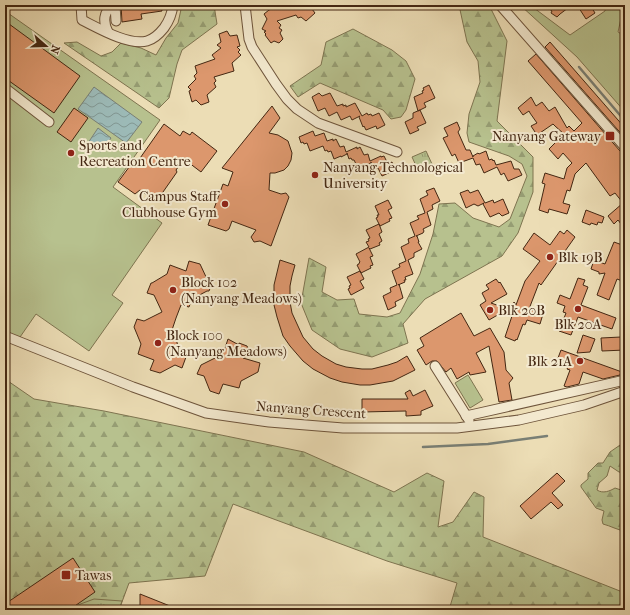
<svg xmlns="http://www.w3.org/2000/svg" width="630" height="615" font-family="'IM FELL French Canon',serif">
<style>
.grass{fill:#b7c18e;stroke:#7e7450}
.forest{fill:url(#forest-firs);stroke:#7e7450}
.park{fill:url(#park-tufts);stroke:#7e7450}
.water{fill:url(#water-waves);stroke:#797f75}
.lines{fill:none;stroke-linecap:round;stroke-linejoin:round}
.stream{stroke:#797f75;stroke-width:2.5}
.building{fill:#dc976d;stroke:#442712}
.minor-casing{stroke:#6e543b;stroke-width:11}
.minor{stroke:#f3e9cf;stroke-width:9}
.poi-dot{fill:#8f2418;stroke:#f3e9cf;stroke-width:1.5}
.labels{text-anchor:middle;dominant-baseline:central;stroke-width:4;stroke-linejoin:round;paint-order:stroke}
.poi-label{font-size:14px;fill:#442712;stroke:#f3e9cf;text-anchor:start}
.street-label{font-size:14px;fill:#442712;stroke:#f3e9cf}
</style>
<defs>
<pattern id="forest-firs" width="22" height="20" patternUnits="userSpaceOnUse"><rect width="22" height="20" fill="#b7c18e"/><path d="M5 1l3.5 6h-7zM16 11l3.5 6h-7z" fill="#969d73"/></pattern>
<pattern id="park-tufts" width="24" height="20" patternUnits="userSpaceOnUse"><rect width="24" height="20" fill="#b7c18e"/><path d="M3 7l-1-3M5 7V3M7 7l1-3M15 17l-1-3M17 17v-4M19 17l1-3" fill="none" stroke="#969d73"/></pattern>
<pattern id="water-waves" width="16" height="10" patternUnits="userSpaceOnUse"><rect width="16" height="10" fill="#9cbab7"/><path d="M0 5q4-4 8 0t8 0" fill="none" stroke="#819793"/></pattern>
</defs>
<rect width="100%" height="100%" fill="#ecddb5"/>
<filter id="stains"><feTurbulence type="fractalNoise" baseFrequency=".005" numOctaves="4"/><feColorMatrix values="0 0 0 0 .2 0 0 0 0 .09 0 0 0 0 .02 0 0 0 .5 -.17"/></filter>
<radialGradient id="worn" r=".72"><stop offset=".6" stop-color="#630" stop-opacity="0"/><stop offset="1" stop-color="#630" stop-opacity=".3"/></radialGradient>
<g class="grass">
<polygon points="520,5 530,5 570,35 605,11 606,5 624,5 618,32 625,36 625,57 623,62 625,63 625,112 577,57"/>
<polygon points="5,11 160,120 113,187 162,223 112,295 123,303 89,351 36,314 18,340 5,335"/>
<polygon points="468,375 483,400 470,408 455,383"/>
</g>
<g class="forest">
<polygon points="182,5 214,5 217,24 182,50 177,64 169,98 159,108 64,43 77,42 101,56 112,52 121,43 141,48 156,55 166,38 178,23"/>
<polygon points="459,5 487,5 490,7 507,41 497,121 533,157 533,192 518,233 502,256 425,299 403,324 408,343 372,357 340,349 312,330 301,303 309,258 326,267 322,292 337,300 354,299 359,314 387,317 400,313 420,274 433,234 439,204 455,203 473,218 499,227 510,219 527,176 522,164 509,156 469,142 467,133 469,114 480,82 478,61 467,42"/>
<polygon points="353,29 392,50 406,61 415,79 406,110 401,117 391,119 383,110 320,83 298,97 290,86 321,65 326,42"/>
<polygon points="5,379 34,399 104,411 304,452 394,492 427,473 444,481 438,527 453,522 474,492 484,497 483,537 625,593 625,610 449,610 457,583 387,561 233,504 205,576 129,583 119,610 5,610"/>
<path d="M623 443 625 444V473L619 472 610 466 607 476 599 483 597 490C603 494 610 491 615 488L621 490 625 495V531C617 530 611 526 603 524L602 520 604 511 596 508 581 487V485L588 479V473L598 463H603L610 452Z"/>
</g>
<g class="park">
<polygon points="426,151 432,164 418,170 412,157"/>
<polygon points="94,599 122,601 119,610 68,610 67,609"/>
</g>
<g class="water">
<polygon points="94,87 142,122 126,143 78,109"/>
<polygon points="98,128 111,138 101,152 88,143"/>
</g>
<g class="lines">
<g class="stream">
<polyline points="579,67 625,121"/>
<polyline points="423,447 488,444 547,436"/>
</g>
</g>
<g class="building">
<polygon points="121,5 161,5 162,11 141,14 142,19 122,22"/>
<polygon points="281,5 309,5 315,13 306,21 301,17 298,18 296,15 277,21 281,25 279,28 282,30 280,33 283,39 279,43 274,41 271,43 265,35 266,34 264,32 266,31 262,29 267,19 264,14 269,10"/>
<polygon points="544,5 572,5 560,14 557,17 551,13 552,11"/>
<polygon points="577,5 590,5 595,13 586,19"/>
<polygon points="5,21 80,76 54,113 5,78"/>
<polygon points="227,31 230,36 237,35 240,46 237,47 240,50 238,52 241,55 232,63 234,71 214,77 216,81 214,83 216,87 207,95 209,102 201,105 196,100 192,102 189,91 191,90 188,87 196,79 194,76 197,73 195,66 215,59 212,55 221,48 217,45 221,42 219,34"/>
<polygon points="550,42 625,128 625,138 545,47"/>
<polygon points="536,54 620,151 625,153 625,229 618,220 614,224 608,216 623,203 615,193 610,196 586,163 575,174 570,191 567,190 563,203 570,205 567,214 549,209 548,213 539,210 545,184 542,183 545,173 564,179 567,168 572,163 563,153 558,159 549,149 564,134 555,126 553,124 537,135 531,126 537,123 530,113 529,111 523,115 518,108 531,97 536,106 542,102 549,111 555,107 567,128 569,126 574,131 582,123 528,61"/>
<polygon points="429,85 435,98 424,103 426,107 420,110 426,123 417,127 419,130 410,134 405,122 413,118 413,113 420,110 418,111 414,97 423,93 422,91 424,90 423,88"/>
<polygon points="319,93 322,96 330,93 337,106 343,104 343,106 346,105 346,107 355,103 362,116 367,113 368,115 371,114 372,116 379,113 385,125 377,129 376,126 366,130 364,126 363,127 359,117 360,116 352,120 350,116 341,120 337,112 329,116 325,108 318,111 312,97"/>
<polygon points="272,106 280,118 269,133 278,135 288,141 292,153 291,160 288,166 284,170 275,173 270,173 269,190 281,194 286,193 289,197 271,246 260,241 254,242 251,237 256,230 232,221 229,229 226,231 208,225 223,184 228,186 233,172 222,168"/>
<polygon points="74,108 88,118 71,142 57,132"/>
<polygon points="457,122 460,129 458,132 466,150 470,150 473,157 473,156 478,153 479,154 486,151 489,160 492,159 493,161 494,160 496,165 511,161 514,169 519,169 522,175 508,181 504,173 501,175 497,167 484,173 480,164 476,165 473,158 459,163 455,154 452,156 443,138 448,136 444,128"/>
<polygon points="164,124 180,136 183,131 190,135 192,132 217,151 201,172 184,159 176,170 177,172 156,202 140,190 135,194 118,182 135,159 138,161"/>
<polygon points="313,131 315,136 324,133 327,141 333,139 333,141 336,139 340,147 344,146 346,152 357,147 357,149 360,147 364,155 368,154 370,161 381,156 381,157 384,156 388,164 392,162 395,170 382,176 378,168 373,168 371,162 371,163 365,166 365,165 358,168 354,160 352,160 351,158 349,159 347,153 347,154 341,157 341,156 334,159 331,151 328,152 327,150 325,151 323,146 310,151 307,143 304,144 303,142 301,143 299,137"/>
<polygon points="434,188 440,201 432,205 433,209 427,212 431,225 423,229 424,231 423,233 416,236 417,236 419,242 418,242 422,249 414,253 414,257 408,260 413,274 405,277 406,280 404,280 405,282 398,285 399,284 403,298 395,302 396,306 388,310 383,296 391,292 390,288 397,285 392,271 400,267 399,264 406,261 401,247 409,243 408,239 415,236 410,223 419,219 417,216 425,213 420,199 428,195 426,191"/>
<polygon points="468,190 470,193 478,190 485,203 493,200 494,203 503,199 509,213 502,216 499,213 490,217 483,204 484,203 478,206 474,204 466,208 460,193"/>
<polygon points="388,200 392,208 388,210 392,218 389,219 390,221 380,226 379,224 382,232 379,234 382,241 379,243 380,245 370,249 369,248 373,256 370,257 373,265 370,266 371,268 361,273 360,271 364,279 360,281 364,288 351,295 348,289 350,288 349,286 351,285 347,277 360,271 357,265 359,264 359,263 360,262 356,254 369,247 366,242 369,241 368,239 370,238 366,230 379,224 376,218 378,217 377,215 379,215 375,206"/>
<polygon points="586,210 604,217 602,223 598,222 597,225 591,223 590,225 582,222"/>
<polygon points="567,230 575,237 541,285 539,283 529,309 543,314 540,324 527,320 525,325 523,324 517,340 516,339 515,341 505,337 512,316 509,315 514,302 516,305 525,281 540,261 523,249 534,233 550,245 560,231 564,234"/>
<polygon points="614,242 625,246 625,282 617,279 609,300 597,295 605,273 599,274 599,272 591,269 594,260 605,264"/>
<polygon points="280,260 295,265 292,276 290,286 290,302 292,313 303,337 313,349 322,356 336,364 346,367 362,369 372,369 388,365 397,362 407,356 415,370 393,381 370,385 360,385 342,382 330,378 313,369 303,361 290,346 283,336 277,317 274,305 274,285"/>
<polygon points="189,261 200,264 207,279 213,281 209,291 207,291 192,299 189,307 181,305 176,318 172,330 179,333 177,340 177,343 183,356 186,357 182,368 175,365 160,373 150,370 154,360 138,354 141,344 134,327 137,319 144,321 162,312 154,295 147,293 151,283 152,283 167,274 170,265 186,271"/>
<polygon points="578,278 585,280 583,285 588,287 581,305 616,318 612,329 578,317 571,335 559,331 566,313 563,312 565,306 557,303 560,295 570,299"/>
<polygon points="496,279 499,283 500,282 507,294 491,303 508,309 489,320 480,305 486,301 482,293 489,289 486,285"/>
<polygon points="461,313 474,336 490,328 504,352 506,370 513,378 509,383 512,400 499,402 489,346 476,353 486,372 470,375 469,372 457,379 451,368 446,372 437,361 432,361 426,365 417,350 424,346 420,338"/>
<polygon points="583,335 595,339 590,352 577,353"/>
<polygon points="621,337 625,337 625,350 602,351 601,338"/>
<polygon points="228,339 239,345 239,343 247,346 251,354 243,358 260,363 258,372 241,381 239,388 223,384 219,394 210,391 204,376 197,374 201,365 219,356 221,350 224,351"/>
<polygon points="561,350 622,372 620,375 603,379 583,372 579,384 567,387 564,386 570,370 567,369 570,363 558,358"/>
<polygon points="410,390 413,396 425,390 433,406 421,411 421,415 406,416 406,411 362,412 362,399 408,399 405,393"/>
<polygon points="557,473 565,481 552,493 563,505 558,509 551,502 531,519 520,506"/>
<polygon points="73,558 95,592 69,610 5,610 5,604"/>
<polygon points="140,594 180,610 140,610"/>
</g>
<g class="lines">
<g class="minor-casing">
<g id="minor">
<path d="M81 5 82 20C98 28 129 46 147 41 154 39 160 33 164 28 169 21 172 14 173 5"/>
<polyline points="115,5 116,21"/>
<polyline points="245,5 249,39 252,47 276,84 287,99 297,109 318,123 397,152"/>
<polyline points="500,5 625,147"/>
<path d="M108 32C103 22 103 12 113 5"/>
<polyline points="5,88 49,122"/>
<polyline points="5,336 133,387 206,413 269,422 343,428 457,428 519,420 584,405 625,391"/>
<polyline points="435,366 469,420"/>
<polyline points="466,416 625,380"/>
</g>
</g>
<use href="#minor" class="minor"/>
</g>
<g class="poi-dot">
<rect x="605" y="131" width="10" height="10" rx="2"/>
<circle cx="71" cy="153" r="4"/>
<circle cx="315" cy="175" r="4"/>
<circle cx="225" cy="204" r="4"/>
<circle cx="550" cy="257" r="4"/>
<circle cx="173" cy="290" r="4"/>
<circle cx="578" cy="309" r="4"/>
<circle cx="490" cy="310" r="4"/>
<circle cx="158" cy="343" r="4"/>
<circle cx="580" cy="361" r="4"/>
<rect x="61" y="570" width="10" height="10" rx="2"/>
</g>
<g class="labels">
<g class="poi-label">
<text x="601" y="136" text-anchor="end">Nanyang Gateway</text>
<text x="79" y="145">Sports and<tspan x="79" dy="16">Recreation Centre</tspan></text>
<text x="323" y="167">Nanyang Technological<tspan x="323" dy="16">University</tspan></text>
<text x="217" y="196" text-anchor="end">Campus Staff<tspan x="217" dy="16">Clubhouse Gym</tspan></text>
<text x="558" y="257">Blk 19B</text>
<text x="181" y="282">Block 102<tspan x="181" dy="16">(Nanyang Meadows)</tspan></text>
<text x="498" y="310">Blk 20B</text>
<text x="578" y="324" text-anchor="middle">Blk 20A</text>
<text x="166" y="335">Block 100<tspan x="166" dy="16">(Nanyang Meadows)</tspan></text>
<text x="572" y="361" text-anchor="end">Blk 21A</text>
<text x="75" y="575">Tawas</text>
</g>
<g class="street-label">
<text transform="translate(311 410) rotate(4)">Nanyang Crescent</text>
</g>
</g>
<rect width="630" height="615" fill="none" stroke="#ecddb5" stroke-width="20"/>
<rect x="6" y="6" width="618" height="603" fill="none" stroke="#442712" stroke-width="2"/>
<rect x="10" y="10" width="610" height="595" fill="none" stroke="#442712"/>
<g transform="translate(46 46) rotate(110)" stroke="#f3e9cf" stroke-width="3" paint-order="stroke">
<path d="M0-3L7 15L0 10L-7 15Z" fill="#442712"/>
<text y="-6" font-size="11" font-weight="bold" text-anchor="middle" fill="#442712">N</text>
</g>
<rect width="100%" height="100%" filter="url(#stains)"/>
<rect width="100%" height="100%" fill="url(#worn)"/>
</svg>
